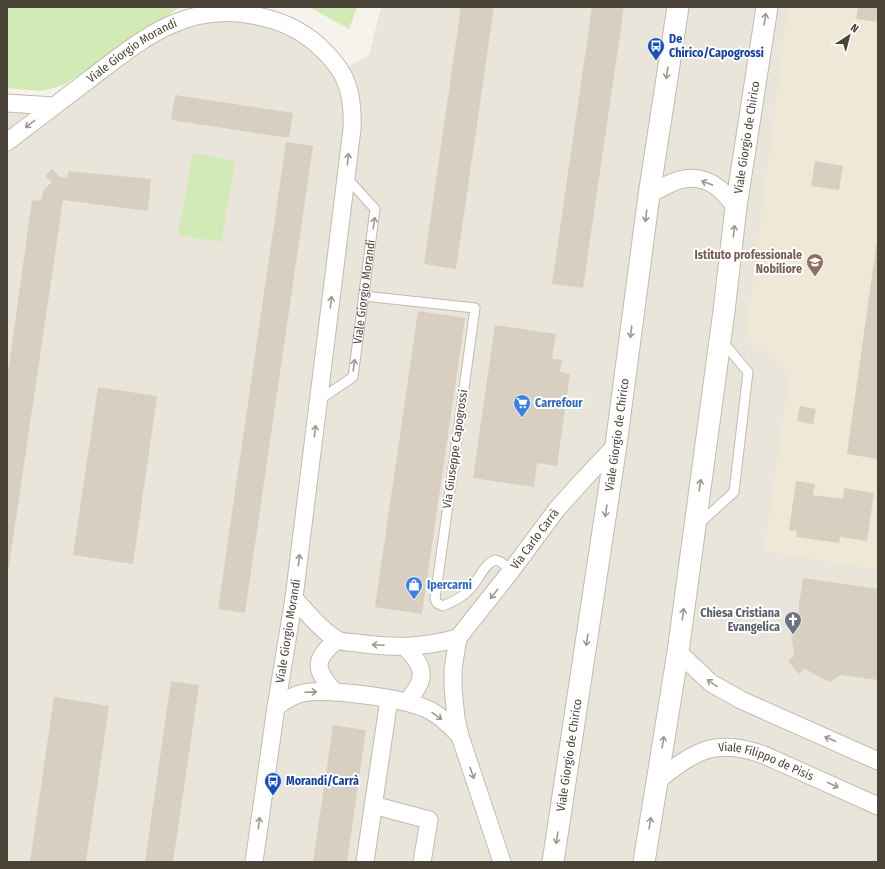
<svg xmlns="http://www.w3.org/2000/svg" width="885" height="869" font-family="'Fira Sans Condensed',sans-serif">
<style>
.residential{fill:#eae5da}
.education{fill:#efe8d6}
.green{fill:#d2eab5}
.building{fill:#d8cfc1}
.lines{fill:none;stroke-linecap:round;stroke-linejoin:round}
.service-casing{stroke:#c2bbae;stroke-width:11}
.minor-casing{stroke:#c2bbae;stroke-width:19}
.tertiary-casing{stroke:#c2bbae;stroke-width:23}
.service{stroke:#fff;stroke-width:9}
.minor{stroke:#fff;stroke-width:17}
.tertiary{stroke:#fff;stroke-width:21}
.oneway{stroke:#9c9892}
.labels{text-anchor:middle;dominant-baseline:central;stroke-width:4;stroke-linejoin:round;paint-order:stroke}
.transit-label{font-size:12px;font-weight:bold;fill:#164399;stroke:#fff;text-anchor:start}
.street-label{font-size:12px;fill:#4b4439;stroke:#fff}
.education-label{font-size:12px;font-weight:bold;fill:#785e54;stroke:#fff;text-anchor:end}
.shop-label{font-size:12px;font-weight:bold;fill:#366cbe;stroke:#fff;text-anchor:start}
.worship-label{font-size:12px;font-weight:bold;fill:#5b616d;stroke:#fff;text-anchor:end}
</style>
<rect width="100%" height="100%" fill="#f6f3ec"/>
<polygon class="residential" points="381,7 878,7 878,862 7,862 7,103 54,106 116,59 206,14 300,31 341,71 369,55"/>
<polygon class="education" points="788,7 878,7 878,569 764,551 790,374 746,336"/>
<g class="green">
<polygon points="7,7 180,7 64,85 41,91 7,88"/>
<polygon points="309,7 357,7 349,29"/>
<polygon points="193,153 235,161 221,242 178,235"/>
</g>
<g class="building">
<polygon points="461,7 494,7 456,269 424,264"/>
<polygon points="592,7 624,7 583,288 552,284"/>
<polygon points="858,7 878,7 878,22 856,19"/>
<polygon points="175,95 293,113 289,138 171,120"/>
<polygon points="286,142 313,146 245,613 218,609"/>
<polygon points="815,161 843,166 839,190 811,186"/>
<polygon points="52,169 60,177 67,178 68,171 151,179 148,211 63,200 7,580 7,380 32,200 41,201 44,189 52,182 45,176"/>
<polygon points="877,240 878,240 878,459 847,454"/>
<polygon points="418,311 465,318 422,614 375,607"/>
<polygon points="495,325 556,334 552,359 562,360 560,372 570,374 557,466 537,463 534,487 473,478"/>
<polygon points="98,387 157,396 133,564 73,555"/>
<polygon points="800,406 816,409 813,424 797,421"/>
<polygon points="796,481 815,484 813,495 843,499 844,488 874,493 867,541 840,537 839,543 796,537 797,531 789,530"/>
<polygon points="803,578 878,589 878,680 840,675 830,682 805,669 799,674 788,661 794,656 791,631 798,623 799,604"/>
<polygon points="171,681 199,685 173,862 145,862"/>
<polygon points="54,697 109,706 86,862 30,862"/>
<polygon points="333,725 366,730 347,862 313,862"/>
</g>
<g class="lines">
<g class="service-casing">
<g id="service">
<path d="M364 296 475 308 435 599 437 603 443 606C453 602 463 597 470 589 479 580 483 565 495 560L501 562 511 571"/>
<path id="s1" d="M319 400 353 377 375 209 346 177"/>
<polyline points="699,524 734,492 748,372 722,341"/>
</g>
</g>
<g class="minor-casing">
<g id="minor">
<polyline points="7,103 54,106"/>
<path id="s2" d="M7 142C35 121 63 99 91 78 142 39 188 0 257 16 278 20 295 27 312 40 344 67 354 87 352 129L294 598 276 707 254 862"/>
<path d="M649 195C670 182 693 169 717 187 724 192 730 200 736 207"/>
<path d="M294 598C305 611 322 631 336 639 342 643 351 642 357 643 394 648 422 648 458 638"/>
<path d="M405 647C427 668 426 681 406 702"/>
<polyline points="678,652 711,683 741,700 878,761"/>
<path d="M335 692C315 671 312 660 337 640"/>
<path d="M276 707C284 701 293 695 303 693 328 688 403 698 427 709 440 715 450 725 460 736"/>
<path id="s3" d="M657 781C695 751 715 737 764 755L878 806"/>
<polyline points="373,805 429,820 422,862"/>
<polyline points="365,862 389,699"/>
<path id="s4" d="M502 862 460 736 456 718 453 688V669L458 638 511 571 557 509 584 479 616 445"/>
</g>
</g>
<g class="tertiary-casing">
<g id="tertiary">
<path id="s5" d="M553 862 616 445 649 195 678 7"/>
<path id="s6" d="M644 862 678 652 724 311 736 207 767 7"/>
</g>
</g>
<use href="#service" class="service"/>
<use href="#minor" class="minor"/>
<use href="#tertiary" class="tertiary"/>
</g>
<defs><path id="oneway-shaft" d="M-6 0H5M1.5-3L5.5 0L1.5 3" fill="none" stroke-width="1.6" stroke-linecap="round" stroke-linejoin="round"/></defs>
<g class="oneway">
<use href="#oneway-shaft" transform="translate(765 19) rotate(-81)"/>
<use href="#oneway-shaft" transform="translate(667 73) rotate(99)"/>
<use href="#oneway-shaft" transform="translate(30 124) rotate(142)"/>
<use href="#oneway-shaft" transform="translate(348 159) rotate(-83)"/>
<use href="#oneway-shaft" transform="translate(707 183) rotate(-160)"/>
<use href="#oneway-shaft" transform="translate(646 216) rotate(97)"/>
<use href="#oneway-shaft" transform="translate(374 223) rotate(-82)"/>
<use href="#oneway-shaft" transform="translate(734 231) rotate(-83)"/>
<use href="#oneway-shaft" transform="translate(331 302) rotate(-83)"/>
<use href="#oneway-shaft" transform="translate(631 332) rotate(97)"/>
<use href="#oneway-shaft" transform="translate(354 365) rotate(-82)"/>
<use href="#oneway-shaft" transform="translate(315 431) rotate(-83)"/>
<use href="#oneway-shaft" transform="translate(700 485) rotate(-82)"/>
<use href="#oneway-shaft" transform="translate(606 511) rotate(99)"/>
<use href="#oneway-shaft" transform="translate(299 560) rotate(-83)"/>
<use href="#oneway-shaft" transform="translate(494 594) rotate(128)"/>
<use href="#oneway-shaft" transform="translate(683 614) rotate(-82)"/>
<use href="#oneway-shaft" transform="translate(587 640) rotate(99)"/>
<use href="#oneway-shaft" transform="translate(378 645) rotate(-177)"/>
<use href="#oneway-shaft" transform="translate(712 683) rotate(-145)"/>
<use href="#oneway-shaft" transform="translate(311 692) rotate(-2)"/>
<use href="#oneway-shaft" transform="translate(437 716) rotate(35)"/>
<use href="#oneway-shaft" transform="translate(830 739) rotate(-157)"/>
<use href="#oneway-shaft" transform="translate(663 742) rotate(-81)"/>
<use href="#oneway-shaft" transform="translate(472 773) rotate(71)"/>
<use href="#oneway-shaft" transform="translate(833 785) rotate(24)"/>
<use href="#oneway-shaft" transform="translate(259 823) rotate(-82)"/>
<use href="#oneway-shaft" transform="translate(650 823) rotate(-81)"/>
<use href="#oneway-shaft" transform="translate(557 838) rotate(99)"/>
</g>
<defs>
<g id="bus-pin" transform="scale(0.9)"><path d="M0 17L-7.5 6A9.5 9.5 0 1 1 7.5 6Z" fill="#1a4fb4" stroke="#fff"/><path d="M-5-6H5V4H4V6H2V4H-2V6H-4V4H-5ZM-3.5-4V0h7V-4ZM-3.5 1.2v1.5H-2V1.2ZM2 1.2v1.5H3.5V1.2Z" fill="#fff"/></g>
<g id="school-pin" transform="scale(0.9)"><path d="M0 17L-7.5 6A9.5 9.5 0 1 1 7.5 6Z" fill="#8d6e63" stroke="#fff"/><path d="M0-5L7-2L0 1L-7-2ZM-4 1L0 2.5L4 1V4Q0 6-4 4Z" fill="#fff"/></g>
<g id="supermarket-pin" transform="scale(0.9)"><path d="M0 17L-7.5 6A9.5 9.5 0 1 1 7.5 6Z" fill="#3f7fe0" stroke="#fff"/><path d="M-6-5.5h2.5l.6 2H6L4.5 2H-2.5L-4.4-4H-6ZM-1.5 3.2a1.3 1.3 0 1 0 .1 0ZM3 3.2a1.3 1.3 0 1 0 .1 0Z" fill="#fff"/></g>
<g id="shop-pin" transform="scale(0.9)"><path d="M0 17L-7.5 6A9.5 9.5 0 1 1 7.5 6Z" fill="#3f7fe0" stroke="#fff"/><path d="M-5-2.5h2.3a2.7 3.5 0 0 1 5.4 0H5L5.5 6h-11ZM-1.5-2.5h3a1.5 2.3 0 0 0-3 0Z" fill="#fff"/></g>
<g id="church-pin" transform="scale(0.9)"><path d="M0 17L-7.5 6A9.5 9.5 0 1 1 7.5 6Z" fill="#6b7280" stroke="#fff"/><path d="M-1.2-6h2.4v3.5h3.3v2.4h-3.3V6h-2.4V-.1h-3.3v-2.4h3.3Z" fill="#fff"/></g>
</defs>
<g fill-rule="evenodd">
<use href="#bus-pin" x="656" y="46"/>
<use href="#school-pin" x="815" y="262"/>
<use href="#supermarket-pin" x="522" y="403"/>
<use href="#shop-pin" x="414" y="585"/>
<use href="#church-pin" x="793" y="620"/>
<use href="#bus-pin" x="273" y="781"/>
</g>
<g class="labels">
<g class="transit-label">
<text x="669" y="39">De<tspan x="669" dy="14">Chirico/Capogrossi</tspan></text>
<text x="286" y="781">Morandi/Carrà</text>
</g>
<g class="street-label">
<text stroke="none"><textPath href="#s2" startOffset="155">Viale Giorgio Morandi</textPath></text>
<text stroke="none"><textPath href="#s6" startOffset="732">Viale Giorgio de Chirico</textPath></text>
<text stroke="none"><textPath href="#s1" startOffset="127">Viale Giorgio Morandi</textPath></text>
<text stroke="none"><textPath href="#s5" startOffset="432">Viale Giorgio de Chirico</textPath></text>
<text transform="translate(455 449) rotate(-82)">Via Giuseppe Capogrossi</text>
<text stroke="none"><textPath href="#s4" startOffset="357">Via Carlo Carrà</textPath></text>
<text transform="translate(288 631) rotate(-81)">Viale Giorgio Morandi</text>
<text stroke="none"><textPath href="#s5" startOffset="108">Viale Giorgio de Chirico</textPath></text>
<text stroke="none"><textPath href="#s3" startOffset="121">Viale Filippo de Pisis</textPath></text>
</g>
<g class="education-label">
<text x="802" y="255">Istituto professionale<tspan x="802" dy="14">Nobiliore</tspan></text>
</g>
<g class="shop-label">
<text x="535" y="403">Carrefour</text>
<text x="427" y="585">Ipercarni</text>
</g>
<g class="worship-label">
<text x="780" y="613">Chiesa Cristiana<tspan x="780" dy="14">Evangelica</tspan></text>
</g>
</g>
<rect width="885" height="869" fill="none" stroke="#4b4439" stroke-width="16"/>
<g transform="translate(849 36) rotate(36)" stroke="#ffffff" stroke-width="3" paint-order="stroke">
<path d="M0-3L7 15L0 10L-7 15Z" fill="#4b4439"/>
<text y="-6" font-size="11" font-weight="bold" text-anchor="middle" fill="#4b4439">N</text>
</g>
</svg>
